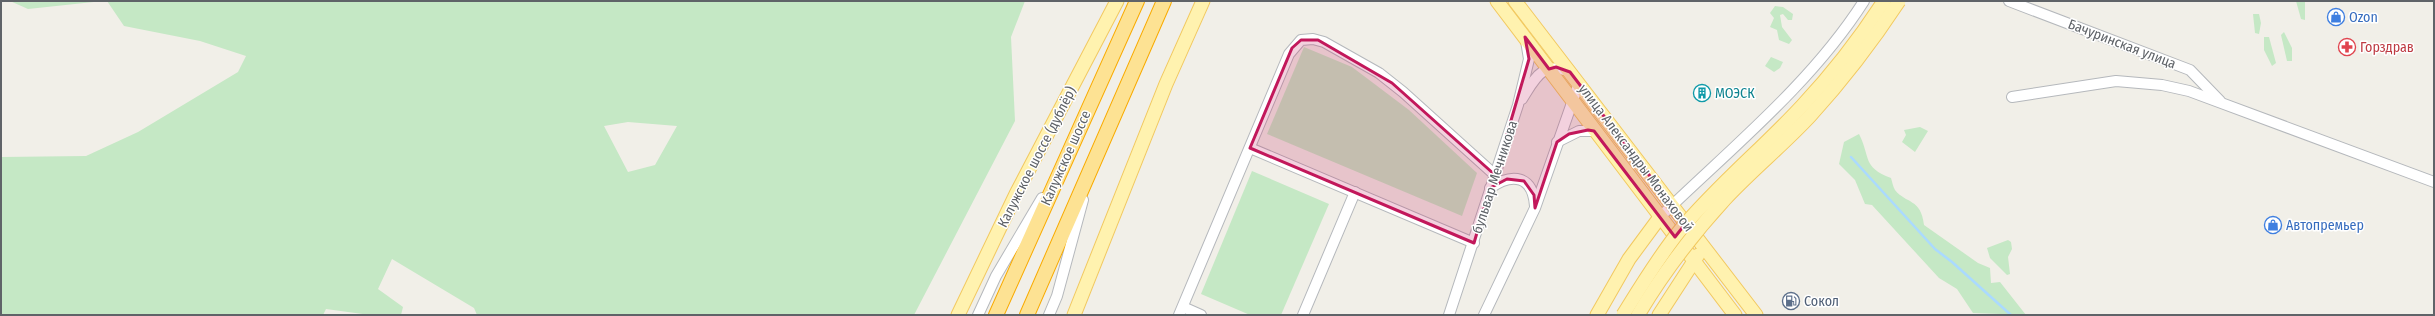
<svg xmlns="http://www.w3.org/2000/svg" width="2435" height="316" font-family="'Fira Sans Condensed',sans-serif">
<style>
.green{fill:#c5e8c5;fill-rule:evenodd}
.lines{fill:none;stroke-linecap:round;stroke-linejoin:round}
.stream{stroke:#aadaff;stroke-width:2.5}
.minor-casing{stroke:#b5b8bc;stroke-width:12}
.major-casing{stroke:#f2c960;stroke-width:15}
.highway-casing{stroke:#f9ab00;stroke-width:16}
.minor{stroke:#fff;stroke-width:10}
.major{stroke:#fff2af;stroke-width:13}
.highway{stroke:#fde293;stroke-width:14}
.major-bridge-casing{stroke:#f2c960;stroke-width:15;stroke-linecap:butt}
.major-bridge{stroke:#fff2af;stroke-width:13}
.marked{fill:#c2185b;fill-opacity:0.2;stroke:#c2185b;stroke-width:3;stroke-linejoin:round}
.labels{text-anchor:middle;dominant-baseline:central;stroke-width:3;stroke-linejoin:round;paint-order:stroke}
.shop-label{font-size:14px;fill:#366cbe;stroke:#fff;text-anchor:start}
.street-label{font-size:14px;fill:#5f6368;stroke:#fff}
.health-label{font-size:14px;fill:#be3a42;stroke:#fff;text-anchor:start}
.culture-label{font-size:14px;fill:#0d838f;stroke:#fff;text-anchor:start}
.service-label{font-size:14px;fill:#4e5e75;stroke:#fff;text-anchor:start}
</style>
<rect width="100%" height="100%" fill="#f1efe8"/>
<g class="green">
<polygon points="10,1 103,1 28,9"/>
<path d="M107 1H1025L1011 37 1015 121 914 315H477L474 308 392 259 378 289 403 307 401 315H370L326 309 323 315H1V157L86 156 138 132 238 72 246 56 200 41 124 26ZM628 122 677 126 655 165 628 172 604 126Z"/>
<polygon points="2296,1 2305,1 2305,20 2301,19"/>
<polygon points="1775,6 1783,7 1793,14 1792,20 1788,20 1783,14 1780,15 1782,27 1792,40 1789,44 1779,40 1777,30 1770,27 1774,18 1770,13"/>
<polygon points="2253,14 2259,14 2261,23 2259,34 2255,33"/>
<polygon points="2284,32 2292,48 2292,61 2287,61 2281,35"/>
<polygon points="2264,37 2269,37 2276,63 2272,66 2264,50"/>
<polygon points="1304,47 1352,67 1409,110 1477,173 1462,216 1267,134"/>
<polygon points="1771,57 1783,62 1780,68 1774,72 1765,66"/>
<polygon points="1920,127 1928,131 1915,152 1902,142 1906,135 1904,130"/>
<path d="M1859 134C1871 158 1862 167 1891 178 1892 181 1893 187 1895 190 1906 204 1921 198 1924 225L1978 263 1990 268 1991 283 2000 282 2026 315 1973 313 1957 289 1939 278 1872 205 1865 204 1855 180 1839 164 1844 142Z"/>
<polygon points="1252,171 1329,204 1281,315 1250,315 1201,294"/>
<polygon points="2008,240 2011,242 2012,249 2008,257 2010,274 2007,275 1990,258 1987,248"/>
</g>
<g class="lines">
<polyline class="stream" points="1851,157 1935,249 1952,262 2011,315"/>
<g class="minor-casing">
<g id="minor">
<polyline points="2009,1 2190,70 2220,101"/>
<polyline points="2012,97 2116,81 2162,85 2189,91 2434,182"/>
<path d="M1522 99C1536 77 1542 61 1570 72"/>
<polyline points="1557,142 1579,131 1594,131"/>
<polyline points="1250,148 1474,243"/>
<path d="M1490 188C1513 172 1533 176 1535 206"/>
<path d="M1660 217C1730 149 1811 84 1864 1"/>
<polyline points="1183,307 1201,315"/>
<polyline points="978,315 996,276 1042,198"/>
<polyline points="1049,315 1057,296 1083,200"/>
<polyline points="1179,315 1289,54 1301,40 1313,39 1324,42 1379,73 1403,92 1495,175"/>
<polyline points="1303,315 1355,192"/>
<polyline points="1449,315 1518,105 1529,59 1526,41"/>
<polyline points="1484,315 1535,208 1579,83"/>
</g>
</g>
<g class="major-casing">
<g id="major">
<polyline points="1497,1 1735,315"/>
<polyline points="1515,1 1756,315"/>
<polyline points="958,315 1016,194 1117,1"/>
<polyline points="1074,315 1166,84 1203,1"/>
<polyline points="1597,315 1629,259 1660,217"/>
<polyline points="1659,315 1698,255"/>
</g>
</g>
<g class="highway-casing">
<g id="highway">
<polyline points="996,315 1137,1"/>
<polyline points="1027,315 1164,1"/>
</g>
</g>
<use href="#minor" class="minor"/>
<use href="#major" class="major"/>
<use href="#highway" class="highway"/>
<g class="major-bridge-casing">
<g id="major-bridge">
<path d="M1623 315C1641 286 1659 256 1681 229 1718 185 1763 148 1802 106 1832 74 1860 38 1884 1"/>
<path d="M1638 315C1663 273 1692 235 1725 199 1752 170 1783 145 1810 116 1843 80 1872 42 1899 1"/>
</g>
</g>
<use href="#major-bridge" class="major-bridge"/>
</g>
<path class="marked" d="M1525 37 1549 69 1556 67 1570 72 1686 223 1675 237 1594 131 1588 130 1569 134 1557 142 1535 208 1534 195 1524 181 1507 179 1490 188 1474 243 1250 148 1292 48 1301 40H1318L1392 83 1495 175 1529 59Z"/>
<defs>
<g id="shop-ring" transform="scale(0.9)"><circle r="9.5" fill="#fff" stroke="#3f7fe0" stroke-width="1.5"/><path d="M-5-2.5h2.3a2.7 3.5 0 0 1 5.4 0H5L5.5 6h-11ZM-1.5-2.5h3a1.5 2.3 0 0 0-3 0Z" fill="#3f7fe0"/></g>
<g id="pharmacy-ring" transform="scale(0.9)"><circle r="9.5" fill="#fff" stroke="#e0444e" stroke-width="1.5"/><path d="M-2-6h4v4h4v4h-4v4h-4v-4h-4v-4h4Z" fill="#e0444e"/></g>
<g id="building-ring" transform="scale(0.9)"><circle r="9.5" fill="#fff" stroke="#0f9aa8" stroke-width="1.5"/><path d="M-4-6H4V6H1V3H-1V6H-4ZM-2.5-4.3h1.7v1.8h-1.7ZM.8-4.3h1.7v1.8H.8ZM-2.5-1h1.7V.8h-1.7ZM.8-1h1.7V.8H.8Z" fill="#0f9aa8"/></g>
<g id="fuel-ring" transform="scale(0.9)"><circle r="9.5" fill="#fff" stroke="#5c6f8a" stroke-width="1.5"/><path d="M-5.5-6h7V0h2V4h1.3V-2.5L3-4.5l.8-.8L6-3V5H2.5V1h-1V6h-7ZM-4.2-4.7v3.2H.2V-4.7Z" fill="#5c6f8a"/></g>
</defs>
<g fill-rule="evenodd">
<use href="#shop-ring" x="2336" y="17"/>
<use href="#pharmacy-ring" x="2347" y="47"/>
<use href="#building-ring" x="1702" y="93"/>
<use href="#shop-ring" x="2273" y="225"/>
<use href="#fuel-ring" x="1791" y="301"/>
</g>
<g class="labels">
<g class="shop-label">
<text x="2349" y="17">Ozon</text>
<text x="2286" y="225">Автопремьер</text>
</g>
<g class="street-label">
<text transform="translate(2122 44) rotate(21)">Бачуринская улица</text>
<text transform="translate(1037 157) rotate(-63)">Калужское шоссе (дублёр)</text>
<text transform="translate(1066 158) rotate(-66)">Калужское шоссе</text>
<text transform="translate(1636 158) rotate(53)">улица Александры Монаховой</text>
<text transform="translate(1495 177) rotate(-72)">бульвар Мечникова</text>
</g>
<g class="health-label">
<text x="2360" y="47">Горздрав</text>
</g>
<g class="culture-label">
<text x="1715" y="93">МОЭСК</text>
</g>
<g class="service-label">
<text x="1804" y="301">Сокол</text>
</g>
</g>
<rect width="2435" height="316" fill="none" stroke="#5f6368" stroke-width="4"/>
</svg>
